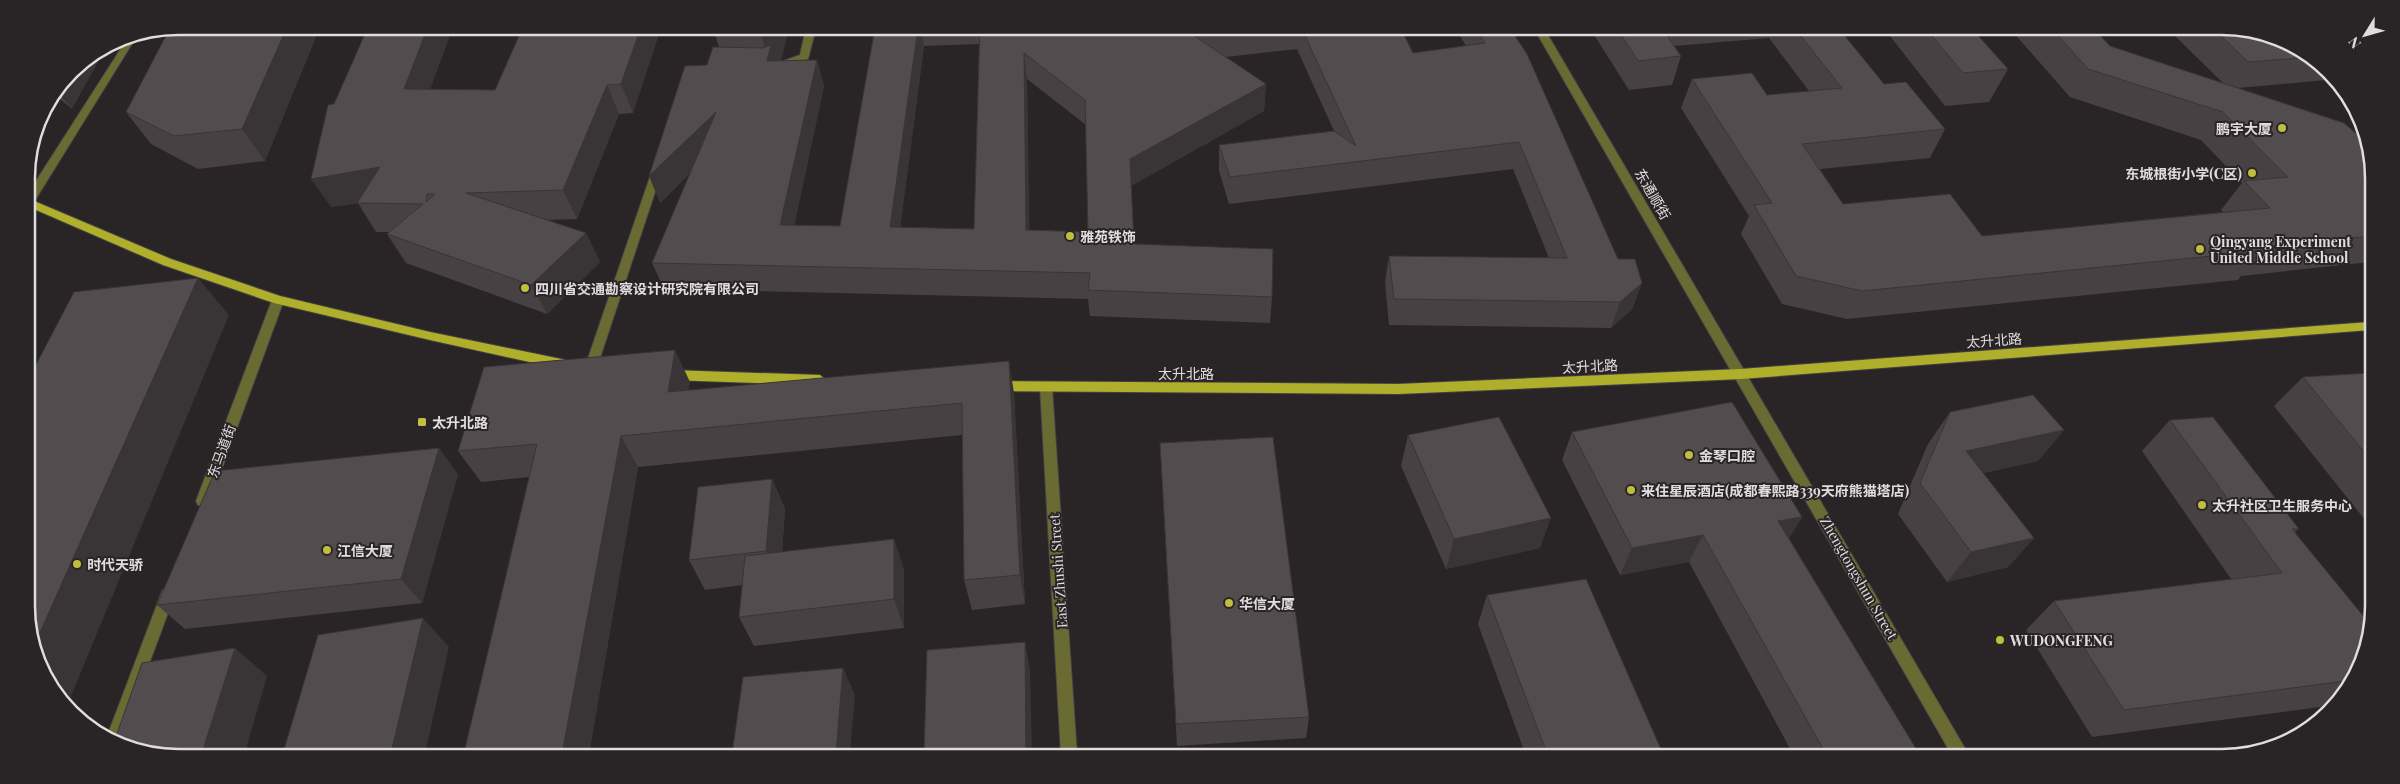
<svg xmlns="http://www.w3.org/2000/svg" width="2400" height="784" font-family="'Playfair Display','Noto Sans SC',serif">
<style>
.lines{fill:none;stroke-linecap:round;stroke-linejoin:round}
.minor-casing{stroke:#464243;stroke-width:2}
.major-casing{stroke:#464243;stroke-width:2}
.minor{fill:#6a6b33;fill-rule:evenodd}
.major{fill:#b0af2b;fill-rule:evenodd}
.wall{fill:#474144;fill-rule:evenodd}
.shaded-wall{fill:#393537}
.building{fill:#524c4f;stroke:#393537;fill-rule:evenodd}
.poi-dot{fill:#bfbe41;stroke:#292426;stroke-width:2}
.labels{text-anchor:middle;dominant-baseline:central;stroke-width:4;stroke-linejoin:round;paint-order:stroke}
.poi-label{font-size:14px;font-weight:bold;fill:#e0ddde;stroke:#292426;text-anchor:start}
.street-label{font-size:14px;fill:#e0ddde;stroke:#292426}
.rim{fill:none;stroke:#e0ddde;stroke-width:2.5}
</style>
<rect width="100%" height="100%" fill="#292426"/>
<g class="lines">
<g class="minor-casing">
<g id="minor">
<polygon points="806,28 816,28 808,59 784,67 778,67 778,63 800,55"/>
<polygon points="1535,30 1545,30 1970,757 1953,757"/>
<polygon points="138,34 32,205 27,205 27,195 129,36"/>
<polygon points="657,167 662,171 596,370 590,375 586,373 584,370 652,171"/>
<polygon points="278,296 284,300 210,501 208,505 203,506 198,505 196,501 272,300"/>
<polygon points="1046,382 1050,384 1052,387 1077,755 1061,755 1040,387 1042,384"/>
<polygon points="168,588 173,590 175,594 119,745 106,739 161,594 163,590"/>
</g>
</g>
<g class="major-casing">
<g id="major">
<polygon points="27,198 171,259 280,296 430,332 566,360 572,365 566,370 430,340 274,303 163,265 27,206"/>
<polygon points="2370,322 2370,330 1741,379 1398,394 997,391 993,389 991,386 993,383 997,381 1398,384 1741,369"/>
<polygon points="670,370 820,375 826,380 820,385 670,380 664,375"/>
</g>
</g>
<use href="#minor" class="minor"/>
<use href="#major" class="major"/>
</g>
<g class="wall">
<polygon points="178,26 320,27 265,161 198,169 151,144 126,112"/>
<polygon points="661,27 633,113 619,114 577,219 547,220 586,233 600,262 547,314 406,263 387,234 389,232 376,232 358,203 331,207 431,89 495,90"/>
<path d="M715 28H789L781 60 779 61 817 60 824 86 794 225 840 226 875 28 1401 29 1413 53 1466 46 1456 29 1511 30 1618 259 1642 283 1632 309 1611 328 1389 325 1385 282 1389 256 1549 258 1513 169 1229 204 1219 171V145L1334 131 1297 49 1226 57 1266 84 1264 111 1131 186 1134 244 1272 297 1270 323 1090 316 1088 299 664 289 652 263 690 173 660 203 707 65 719 47 714 31ZM979 44 974 229 900 227 924 46ZM1027 79 1086 125 1088 232 1029 230Z"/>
<polygon points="1591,30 1840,30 1884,84 1945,129 1930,158 1820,169 1843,204 1982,236 2223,212 2221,210 2242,183 2201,140 2070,97 2012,31 2096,31 2110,46 2223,83 2170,31 2262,31 2306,52 2336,78 2337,79 2238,88 2371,149 2370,262 2241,276 2238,280 1847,319 1782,304 1741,234 1749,216 1681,108 1692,79 1767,95 1809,91 1769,38 1674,46 1681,56 1672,85 1629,90"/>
<polygon points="1886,31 1974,31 2008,69 1989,102 1945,106"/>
<polygon points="71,70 72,109 55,95"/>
<polygon points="2370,373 2369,525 2274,406 2303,377"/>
<polygon points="690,382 688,390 1014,393 1025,604 972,610 964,580 962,435 638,467 589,754 464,753 529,477 481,482 458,451"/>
<polygon points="1950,412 2064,430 2038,461 1983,473 2034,538 2008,567 1947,582 1898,514 1928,444"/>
<polygon points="2170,420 2299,529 2295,532 2369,646 2348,690 2335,705 2092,737 2026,630 2054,601 2231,579 2142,451"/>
<polygon points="1572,432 1802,517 1789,538 1921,757 1794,756 1689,562 1620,575 1562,460"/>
<polygon points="1408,435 1540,548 1446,569 1401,466"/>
<polygon points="1160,443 1309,717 1306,738 1177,746"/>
<polygon points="458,474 422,603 185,629 157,605"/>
<polygon points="772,479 785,509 782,552 904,569 904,628 754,646 739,617 742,585 705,590 689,560"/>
<polygon points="1487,595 1664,756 1526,756 1478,624"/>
</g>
<g class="shaded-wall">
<polygon points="287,27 320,27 265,161 242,129"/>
<polygon points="428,27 453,27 420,118 404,89"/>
<polygon points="641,27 661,27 633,113 621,84"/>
<polygon points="771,28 789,28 781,60 776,62 767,61 768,57 760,32"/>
<polygon points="918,28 921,28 924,46 897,253 890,227"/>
<polygon points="107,46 72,109 57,91 71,70"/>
<polygon points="1024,53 1027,79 1030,257 1026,230"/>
<polygon points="817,60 824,86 789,251 780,225"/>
<polygon points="1266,84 1264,111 1131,186 1130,159"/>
<polygon points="607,85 619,114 577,219 563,190"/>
<polygon points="716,112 726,138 660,203 649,176"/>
<polygon points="380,167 397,196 331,207 311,179"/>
<polygon points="586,233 600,262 547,314 531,285"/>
<polygon points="198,278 229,315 66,708 64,706 34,646"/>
<polygon points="1642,283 1632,309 1611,328 1620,302"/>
<polygon points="675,350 690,382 683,423 668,392"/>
<polygon points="1009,361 1014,393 1025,604 1020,575"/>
<polygon points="2064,430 2038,461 1943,482 1966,451"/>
<polygon points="621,436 638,467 589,754 562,754"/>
<polygon points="439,448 458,474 422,603 401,579"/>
<polygon points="772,479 785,509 780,581 766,551"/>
<polygon points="1802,517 1785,544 1778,521"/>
<polygon points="1551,518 1540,548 1446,569 1454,539"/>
<polygon points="1703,535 1689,562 1620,575 1632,548"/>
<polygon points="2034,538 2008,567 1947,582 1971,552"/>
<polygon points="894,539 904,569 904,628 894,599"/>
<polygon points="423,618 449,647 425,753 391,753"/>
<polygon points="1025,642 1030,670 1032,755 1026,755"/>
<polygon points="235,648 267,676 245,753 202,753"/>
<polygon points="843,668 855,695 850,754 836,754"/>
</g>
<g class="building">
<polygon points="178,26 287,27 242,129 174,136 126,112 170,28"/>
<path d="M368 27H428L404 89 495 90 523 27H641L621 84 607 85 563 190 466 193 586 233 531 285 387 234 423 204 357 203 380 167 311 179 328 105 334 104ZM427 194H435L426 202Z"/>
<polygon points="715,28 771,28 760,32 714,31"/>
<path d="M875 28H918L890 227 974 229 980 28 1244 29 1193 35 1266 84 1130 159 1134 244 1273 249 1272 297 1088 290 1090 273 652 263 716 112 649 176 685 66 707 65 713 47 763 48 771 45 767 61 817 60 780 225 840 226ZM1024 53 1085 100 1088 232 1026 230Z"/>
<polygon points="1302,29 1401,29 1413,53 1485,43 1477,30 1511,30 1527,54 1618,259 1635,259 1642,283 1620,302 1394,299 1389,256 1567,258 1519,142 1230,177 1219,145 1334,131 1356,146"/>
<polygon points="1618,30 1663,30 1681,56 1638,61"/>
<polygon points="1796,30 1840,30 1884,84 1906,82 1945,129 1802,144 1843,204 1950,194 1982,236 2270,208 2244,181 2288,177 2223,112 2088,69 2054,31 2096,31 2110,46 2344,123 2367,143 2368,143 2371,149 2370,236 2259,248 2262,251 1862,291 1796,276 1754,205 1772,203 1692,79 1752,73 1767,95 1842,88"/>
<polygon points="1928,31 1974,31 2008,69 1963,73"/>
<polygon points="2216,31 2262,31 2306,52 2312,57 2248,62"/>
<polygon points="198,278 34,646 29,635 28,380 74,292"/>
<polygon points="675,350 668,392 1009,361 1020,575 964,580 962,403 621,436 562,754 464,753 537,444 458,451 484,367"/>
<polygon points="2370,373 2369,458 2303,377"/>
<polygon points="2033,395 2064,430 1966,451 2034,538 1971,552 1920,483 1950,412"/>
<polygon points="1732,402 1802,517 1778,521 1921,757 1827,756 1703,535 1632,548 1572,432"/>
<polygon points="1499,417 1551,518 1454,539 1408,435"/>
<polygon points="2213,417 2299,529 2292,529 2369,623 2369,646 2353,680 2124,710 2054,601 2282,573 2170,420"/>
<polygon points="1273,437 1309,717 1176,724 1160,443"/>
<polygon points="439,448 401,579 157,605 215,471"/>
<polygon points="772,479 766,551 689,560 698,487"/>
<polygon points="894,539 894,599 739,617 745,556"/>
<polygon points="1586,579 1664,756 1548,756 1487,595"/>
<polygon points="423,618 391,753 283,753 318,635"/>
<polygon points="1025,642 1026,755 924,754 927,650"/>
<polygon points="235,648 202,753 138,753 114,742 142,663"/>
<polygon points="843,668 836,754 732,754 743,677"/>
</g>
<g class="poi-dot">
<circle cx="2282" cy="128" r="5"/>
<circle cx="2252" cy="173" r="5"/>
<circle cx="1070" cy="236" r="5"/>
<circle cx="2200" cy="249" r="5"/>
<circle cx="525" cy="288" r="5"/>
<rect x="417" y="417" width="10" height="10" rx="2.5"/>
<circle cx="1689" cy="455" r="5"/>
<circle cx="1631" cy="490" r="5"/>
<circle cx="2202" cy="505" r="5"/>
<circle cx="327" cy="550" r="5"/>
<circle cx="77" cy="564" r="5"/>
<circle cx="1229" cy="603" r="5"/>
<circle cx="2000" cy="640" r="5"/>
</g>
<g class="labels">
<g class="poi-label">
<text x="2272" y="128" text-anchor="end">鹏宇大厦</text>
<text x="2242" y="173" text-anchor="end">东城根街小学(C区)</text>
<text x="1080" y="236">雅苑铁饰</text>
<text x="2210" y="241">Qingyang Experiment<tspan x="2210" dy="16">United Middle School</tspan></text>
<text x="535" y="288">四川省交通勘察设计研究院有限公司</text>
<text x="432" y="422">太升北路</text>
<text x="1699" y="455">金琴口腔</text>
<text x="1641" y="490">来住星辰酒店(成都春熙路339天府熊猫塔店)</text>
<text x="2212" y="505">太升社区卫生服务中心</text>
<text x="337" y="550">江信大厦</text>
<text x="87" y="564">时代天骄</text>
<text x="1239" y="603">华信大厦</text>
<text x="2010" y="640">WUDONGFENG</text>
</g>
<g class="street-label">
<text transform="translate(1653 194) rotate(60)">东通顺街</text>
<text transform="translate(1994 340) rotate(-4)">太升北路</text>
<text transform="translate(1590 366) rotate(-3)">太升北路</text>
<text x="1186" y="373">太升北路</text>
<text transform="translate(221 451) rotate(-70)">东马道街</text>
<text transform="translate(1058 571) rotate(-94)">East Zhushi Street</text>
<text transform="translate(1859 578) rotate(60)">Zhengtongshun Street</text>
</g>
</g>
<path d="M0 0H2400V784H0ZM178 35H2222A143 143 0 0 1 2365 178V606A143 143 0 0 1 2222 749H178A143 143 0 0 1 35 606V178A143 143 0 0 1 178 35Z" fill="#292426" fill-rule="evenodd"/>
<path class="rim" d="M178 35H2222A143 143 0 0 1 2365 178V606A143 143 0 0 1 2222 749H178A143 143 0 0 1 35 606V178A143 143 0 0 1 178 35Z"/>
<g transform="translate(2365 35) rotate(233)" stroke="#292426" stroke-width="4" paint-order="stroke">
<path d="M0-4L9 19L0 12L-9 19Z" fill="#e0ddde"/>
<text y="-8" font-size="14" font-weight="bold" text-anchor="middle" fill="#e0ddde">N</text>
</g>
</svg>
